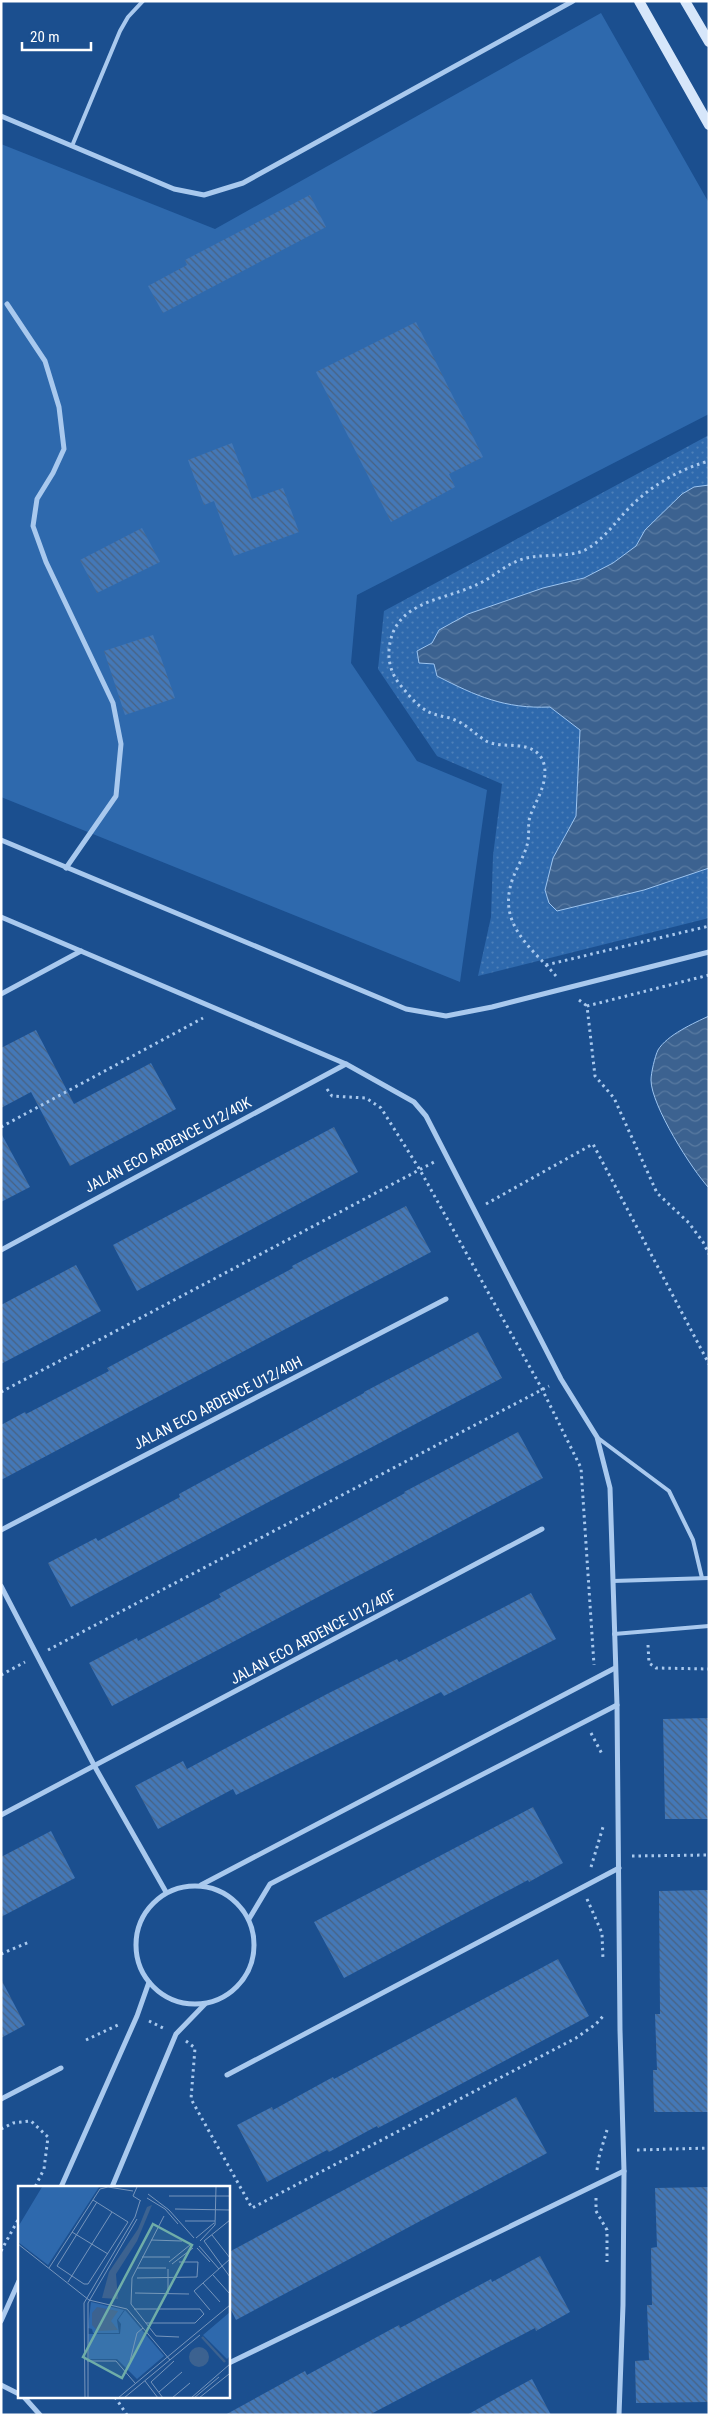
<svg xmlns="http://www.w3.org/2000/svg" width="710" height="2416" font-family="'Roboto Condensed',sans-serif">
<style>
.green{fill:#2e69ad}
.park{fill:url(#park-dots)}
.water{fill:url(#water-waves);stroke:#9cc4f0}
.building{fill:url(#building-back-hatch)}
.lines{fill:none;stroke-linecap:round;stroke-linejoin:round}
.path{stroke:#a9c9ee;stroke-width:3;stroke-dasharray:2.5 4;stroke-linecap:butt}
.lane{stroke:#a9c9ee;stroke-width:4}
.street{stroke:#a9c9ee;stroke-width:5}
.secondary{stroke:#d6e6fa;stroke-width:10}
.labels{text-anchor:middle;dominant-baseline:central;stroke-width:4;stroke-linejoin:round;paint-order:stroke}
.street-label{font-size:15px;fill:#fff;stroke:#1b4f8f}
.inset-river{fill:none;stroke:#3c6290;stroke-width:2.5}
.inset-road{fill:none;stroke:#7695bc;stroke-width:1}
.view{fill:#6fada8;fill-opacity:0.15;stroke:#6fada8;stroke-width:2.5}
.inset-edge{fill:none;stroke:#fff;stroke-width:2.5}
</style>
<defs>
<pattern id="park-dots" width="8" height="8" patternUnits="userSpaceOnUse" patternTransform="scale(1.25)"><rect width="8" height="8" fill="#2e69ad"/><path d="M2 2h.1M6 6h.1" fill="none" stroke="#4d80b9" stroke-width="1.8" stroke-linecap="round"/></pattern>
<pattern id="water-waves" width="16" height="10" patternUnits="userSpaceOnUse" patternTransform="scale(1.25)"><rect width="16" height="10" fill="#3c6290"/><path d="M0 5q4-4 8 0t8 0" fill="none" stroke="#597aa1"/></pattern>
<pattern id="building-back-hatch" width="6" height="6" patternUnits="userSpaceOnUse" patternTransform="scale(1.25)"><rect width="6" height="6" fill="#4478b7"/><path d="M-1 5l2 2M0 0l6 6M5-1l2 2" fill="none" stroke="#486282"/></pattern>
</defs>
<rect width="100%" height="100%" fill="#1b4f8f"/>
<polygon class="green" points="601,13 709,203 709,414 357,595 351,663 417,761 487,790 460,982 1,797 1,144 215,229"/>
<polygon class="park" points="709,435 709,918 478,976 491,917 493,856 502,784 437,756 378,669 384,611"/>
<g class="water">
<path d="M709 485V868L644 890 557 911 549 903 545 890 553 858 576 816 580 730 550 707C505 709 476 696 437 676L434 664 419 663 417 651 432 643 439 630 468 614 543 588 584 578 613 563 636 546 645 530 682 494 694 487Z"/>
<path d="M709 1016V1188C692 1170 651 1105 651 1080 651 1073 655 1056 658 1050 667 1035 694 1023 709 1016Z"/>
</g>
<g class="building">
<polygon points="310,195 326,227 163,313 148,286 187,265 185,260"/>
<polygon points="416,322 483,457 449,474 455,487 391,522 316,372"/>
<polygon points="232,443 252,499 283,488 299,532 234,556 214,501 204,505 188,460"/>
<polygon points="142,528 160,562 97,593 80,560"/>
<polygon points="153,635 175,698 125,715 104,651"/>
<polygon points="36,1030 74,1104 151,1063 176,1109 70,1166 31,1092 1,1108 1,1048"/>
<polygon points="334,1127 358,1172 137,1291 113,1245"/>
<polygon points="1,1133 30,1187 1,1202"/>
<polygon points="406,1206 431,1252 1,1480 1,1425 25,1412 26,1414 109,1371 107,1368 293,1268 292,1266"/>
<polygon points="76,1265 101,1311 1,1364 1,1305"/>
<polygon points="478,1332 502,1378 71,1607 48,1563 96,1538 98,1541 180,1497 179,1494 364,1393 364,1392"/>
<polygon points="518,1432 543,1478 112,1706 89,1663 137,1638 138,1641 221,1597 219,1594 405,1493 404,1492"/>
<polygon points="531,1593 556,1639 444,1696 441,1692 236,1795 233,1789 158,1829 135,1786 183,1761 187,1769 327,1694 397,1659 399,1662"/>
<polygon points="709,1718 709,1819 665,1819 663,1719"/>
<polygon points="533,1807 563,1863 529,1882 528,1880 344,1978 314,1922"/>
<polygon points="51,1831 75,1878 1,1917 1,1857"/>
<polygon points="709,1890 709,2112 654,2112 653,2070 657,2070 655,2014 660,2014 659,1891"/>
<polygon points="558,1959 589,2016 378,2128 377,2126 329,2152 327,2150 267,2182 237,2125 272,2107 273,2110 333,2077 334,2079"/>
<polygon points="1,1979 25,2025 1,2038"/>
<polygon points="516,2097 547,2153 236,2320 229,2306 229,2252"/>
<polygon points="709,2187 709,2402 636,2403 635,2361 649,2360 647,2305 652,2305 651,2248 657,2247 655,2188"/>
<polygon points="540,2256 570,2312 536,2331 535,2328 369,2415 225,2415 305,2371 307,2375 399,2325 400,2328 491,2279 492,2282"/>
<polygon points="532,2379 551,2415 467,2415 497,2398"/>
</g>
<g class="lines">
<g class="path">
<polyline points="546,965 709,926"/>
<polyline points="709,975 587,1006 595,1076 614,1098 657,1193 689,1223 703,1242 709,1254"/>
<path d="M556 976C534 950 501 928 510 888 513 872 525 857 528 841 530 827 526 824 533 809 540 794 549 777 543 761 533 738 503 750 486 741 475 734 467 725 455 720 446 716 435 716 427 711 418 706 409 696 403 688 393 678 388 664 389 650 393 601 442 601 476 585 493 578 505 564 523 559 541 553 569 558 585 550 604 540 615 522 630 507 652 485 680 469 709 461"/>
<polyline points="579,1000 587,1006"/>
<polyline points="327,1089 332,1096 366,1098 381,1108 420,1170 542,1389 581,1468 594,1665"/>
<polyline points="1,1127 203,1018"/>
<polyline points="486,1204 593,1144 709,1364"/>
<polyline points="1,1392 436,1161"/>
<polyline points="648,1645 649,1663 656,1668 709,1669"/>
<polyline points="48,1650 549,1386"/>
<polyline points="1,1675 25,1662"/>
<polyline points="591,1733 602,1754"/>
<polyline points="632,1856 709,1855"/>
<polyline points="591,1867 603,1827"/>
<polyline points="587,1899 602,1933 603,1960"/>
<polyline points="1,1954 29,1942"/>
<polyline points="149,2021 163,2028"/>
<polyline points="86,2040 118,2025"/>
<polyline points="186,2041 195,2048 191,2099 252,2208 576,2038 596,2024 605,2014"/>
<polyline points="1,2129 13,2123 31,2121 48,2137 44,2169 35,2187"/>
<polyline points="637,2150 709,2148"/>
<polyline points="597,2170 599,2157 607,2130"/>
<polyline points="596,2198 596,2211 607,2230 607,2262"/>
<polyline points="1,2251 19,2218"/>
<polyline points="115,2397 127,2415"/>
</g>
<g class="lane">
<polyline points="72,146 120,31 128,17 143,1"/>
<polyline points="598,1438 669,1491 693,1540 702,1578"/>
<polyline points="613,1581 709,1578"/>
<polyline points="614,1634 709,1626"/>
</g>
<g class="street">
<polyline points="1,116 174,189 204,195 243,183 573,1"/>
<polyline points="7,304 45,361 59,407 64,449 53,473 37,499 33,526 46,562 113,703 121,744 116,796 66,868"/>
<polyline points="1,840 406,1009 446,1016 492,1007 709,952"/>
<polyline points="1,917 346,1064 414,1102 426,1116 561,1379 597,1437 610,1488 617,1705 620,2030 624,2171 623,2305 619,2415"/>
<polyline points="1,994 81,951"/>
<polyline points="1,1250 346,1064"/>
<polyline points="1,1530 446,1299"/>
<polyline points="1,1586 95,1767 166,1892"/>
<polyline points="1,1815 542,1529"/>
<polyline points="201,1885 615,1668"/>
<circle cx="195" cy="1945" r="59"/>
<polyline points="249,1919 270,1884 617,1705"/>
<polyline points="227,2075 619,1868"/>
<polyline points="1,2099 61,2068"/>
<polyline points="61,2187 137,2016 149,1982"/>
<polyline points="112,2187 176,2034 205,2004"/>
<polyline points="1,2321 19,2281"/>
<polyline points="229,2363 624,2171"/>
<polyline points="1,2385 19,2394"/>
<polyline points="24,2397 40,2415"/>
</g>
<g class="secondary">
<polyline points="639,1 709,125"/>
<polyline points="685,1 709,42"/>
</g>
</g>
<g class="labels">
<g class="street-label">
<text transform="translate(168 1145) rotate(-28)">JALAN ECO ARDENCE U12/40K</text>
<text transform="translate(218 1403) rotate(-27)">JALAN ECO ARDENCE U12/40H</text>
<text transform="translate(313 1637) rotate(-28)">JALAN ECO ARDENCE U12/40F</text>
</g>
</g>
<g transform="translate(18 2186)">
<rect width="212" height="212" fill="#1b4f8f"/>
<path d="M24 1H81L30 79 0 56V41ZM107 124 146 170 119 193 99 173H71L70 148H102L103 138 100 134ZM212 126V170L209 173 185 149Z" fill="#2e69ad"/>
<path d="M73 116 106 124 99 134 101 147H75L74 143 70 142Z" fill="#2e69ad"/>
<path d="M134 19 119 55 98 88 100 113 84 112 91 86 120 43 129 21ZM79 121 100 125 93 135 100 144 80 145 74 139V127ZM171 171a10 10 0 1 1 20 0a10 10 0 1 1-20 0Z" fill="#3c6290"/>
<path class="inset-river" d="M184 151 207 176"/>
<path class="inset-road" d="M119 1 115 10 123 15M130 8 151 24 176 52M151 10H212M129 12 147 23 160 38M75 14 110 36M79 16 39 80 66 98H70L110 36M157 23 212 24M146 30 114 92 113 118 138 150 161 151M212 34 186 55 212 91M167 35H197M54 46 90 68M194 49 212 72M178 52 196 37M133 54 164 55M182 55 197 39 198 1M0 58 71 114 109 123 152 174M181 60 201 83M179 62 192 76M124 71H152M151 76 172 59M154 78 175 62M31 82 82 3 90 1 115 5M119 82H148M150 83V108M195 89 211 107M119 92 179 91 180 76H161M50 96 94 26M185 97 202 116M117 107 171 108M116 123H182L186 128 177 137H128M192 124 176 105 212 73M69 175H98L117 197M112 175 119 147 125 142M127 195 140 212M141 206 164 186M67 212 66 117 117 31 122 15M70 212V117L119 33M100 212 212 119M106 212 182 149M145 212 133 196 156 175M154 212 172 197M173 212 212 178M176 212 201 191M181 212 211 188"/>
<path class="view" d="M135 38 174 59 104 192 65 171Z"/>
<rect width="212" height="212" class="inset-edge"/>
</g>
<rect width="710" height="2416" fill="none" stroke="#ffffff" stroke-width="5"/>
<path d="M22 42v8h69v-8" fill="none" stroke="#ffffff" stroke-width="2.5"/>
<text x="30" y="42" font-size="15" fill="#ffffff" stroke="#1b4f8f" stroke-width="4" paint-order="stroke">20 m</text>
</svg>
